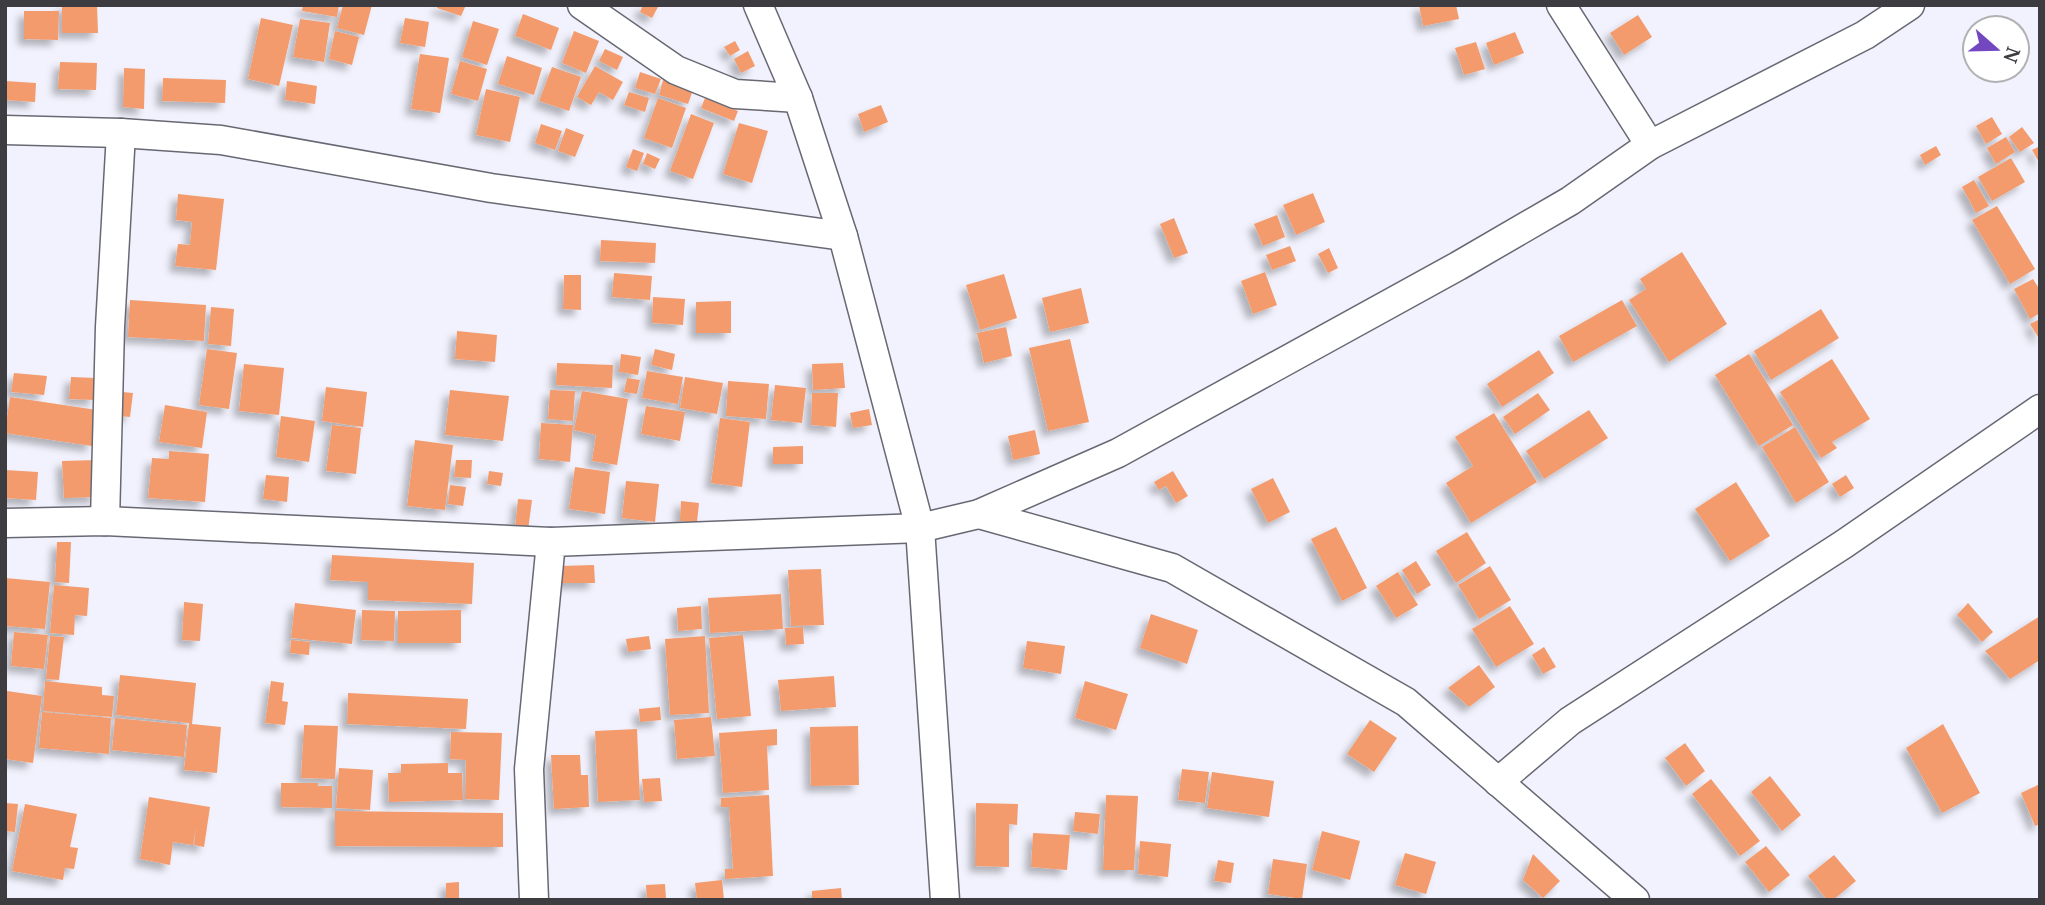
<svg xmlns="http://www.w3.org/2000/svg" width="2045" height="905" font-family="'Noto Serif',serif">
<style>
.building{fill:#f39b6d;filter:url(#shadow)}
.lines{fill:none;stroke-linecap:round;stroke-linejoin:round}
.minor-casing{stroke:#676872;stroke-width:31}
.minor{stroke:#fff;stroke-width:28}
</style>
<defs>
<filter id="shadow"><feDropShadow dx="-6" dy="6" stdDeviation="3.5" flood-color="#0004"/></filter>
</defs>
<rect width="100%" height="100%" fill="#f1f2fd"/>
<g class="building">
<polygon points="62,5 97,5 98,33 62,33"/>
<polygon points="303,5 339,5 337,17 302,11"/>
<polygon points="343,5 372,5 364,35 337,28"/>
<polygon points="438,5 466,5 461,16 437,8"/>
<polygon points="643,5 659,5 652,18 640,12"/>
<polygon points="1419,5 1456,5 1459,19 1423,26"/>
<polygon points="24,11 59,11 58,40 24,39"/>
<polygon points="523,14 559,28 551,50 515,36"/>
<polygon points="1638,15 1652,37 1624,55 1610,33"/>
<polygon points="261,18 293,25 279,86 248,79"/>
<polygon points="405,18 429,22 425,47 400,43"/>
<polygon points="300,19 330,23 324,62 293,57"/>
<polygon points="473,21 499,29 487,65 462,57"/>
<polygon points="335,31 359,37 352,65 329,59"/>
<polygon points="574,31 599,41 586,73 562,63"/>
<polygon points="1515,32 1524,53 1494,65 1486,43"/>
<polygon points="735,41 740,50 730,56 724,47"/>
<polygon points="1476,42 1485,69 1464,75 1455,48"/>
<polygon points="605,49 623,57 617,70 599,61"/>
<polygon points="748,51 755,66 741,73 734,59"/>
<polygon points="420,54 449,58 440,113 411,109"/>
<polygon points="507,56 542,68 534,95 498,84"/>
<polygon points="460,61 487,69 478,101 451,94"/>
<polygon points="60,62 97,63 96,90 58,89"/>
<polygon points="595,66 623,82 613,100 599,92 591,105 577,97"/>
<polygon points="552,67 581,77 569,111 539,101"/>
<polygon points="124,68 145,69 144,109 123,107"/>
<polygon points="640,72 661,79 655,94 635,88"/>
<polygon points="163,78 226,80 225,103 162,101"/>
<polygon points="663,80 693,90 688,104 659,95"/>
<polygon points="5,81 36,83 35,102 5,100"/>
<polygon points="287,81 317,86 315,104 285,100"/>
<polygon points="486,89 520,97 510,142 476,135"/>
<polygon points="629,92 649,98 645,112 624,105"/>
<polygon points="658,98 686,108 672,148 644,138"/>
<polygon points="705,98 738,111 734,121 701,108"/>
<polygon points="881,105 888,122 864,132 858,114"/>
<polygon points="691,114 714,123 693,179 670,171"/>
<polygon points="1992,117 2002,134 1986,144 1976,126"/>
<polygon points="739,123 768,131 752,183 723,174"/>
<polygon points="541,124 562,131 555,150 535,143"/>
<polygon points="2022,127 2034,143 2020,152 2009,137"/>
<polygon points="566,128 584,135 575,157 558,151"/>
<polygon points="2006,137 2015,152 1996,164 1987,148"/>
<polygon points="1936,146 1941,155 1925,165 1920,155"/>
<polygon points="2040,146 2040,164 2032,150"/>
<polygon points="633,149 644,153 637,171 626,167"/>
<polygon points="647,153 660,159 655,169 643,164"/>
<polygon points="2011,158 2025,182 1992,201 1978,177"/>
<polygon points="1974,180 1989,206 1976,213 1962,187"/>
<polygon points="1313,193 1325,222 1296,235 1283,205"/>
<polygon points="178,194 224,199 216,270 175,266 178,244 190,245 192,222 176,220"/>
<polygon points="1997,206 2035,269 2010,284 1972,220"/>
<polygon points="1277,215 1285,237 1263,246 1254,224"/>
<polygon points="1174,218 1188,253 1174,258 1160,224"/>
<polygon points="601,240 656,243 655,263 600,261"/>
<polygon points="1290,246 1296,261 1272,270 1266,255"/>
<polygon points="1329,248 1338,268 1328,273 1318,254"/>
<polygon points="1682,252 1727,324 1669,362 1629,300 1646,289 1640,279"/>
<polygon points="1265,272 1277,305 1253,314 1241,281"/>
<polygon points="614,273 652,276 650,300 612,297"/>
<polygon points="1004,274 1017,318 980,330 966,285"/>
<polygon points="564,275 581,275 581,310 563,309"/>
<polygon points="2033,279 2040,290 2040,313 2030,319 2014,289"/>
<polygon points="1081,288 1089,323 1050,332 1042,298"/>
<polygon points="653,297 685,299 683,325 652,323"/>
<polygon points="130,300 206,305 204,341 128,337"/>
<polygon points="1622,300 1637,326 1573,362 1559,336"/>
<polygon points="731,301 731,333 696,333 696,302"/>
<polygon points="211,307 234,309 231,346 208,344"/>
<polygon points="1821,309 1839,338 1771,380 1754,351"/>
<polygon points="2040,319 2040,340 2030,324"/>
<polygon points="1006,327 1012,356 984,363 977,333"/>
<polygon points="457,331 497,335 495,362 455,359"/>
<polygon points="1070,339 1089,422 1048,431 1029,348"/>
<polygon points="207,349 237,353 229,409 199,405"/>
<polygon points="655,349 675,354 672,370 651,365"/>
<polygon points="1539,350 1554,373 1502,407 1487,384"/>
<polygon points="621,354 641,357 638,375 619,372"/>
<polygon points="1749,354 1793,425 1759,446 1715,375"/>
<polygon points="1832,359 1870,419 1832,442 1837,448 1821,458 1780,392"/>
<polygon points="557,363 613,365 612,388 556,385"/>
<polygon points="843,363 845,388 813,390 812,364"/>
<polygon points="244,364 284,368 279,415 239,411"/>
<polygon points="647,371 683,377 678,404 642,398"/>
<polygon points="14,373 47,376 44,395 11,392"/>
<polygon points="71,377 96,378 95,400 69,399"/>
<polygon points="685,377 723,383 717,414 680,408"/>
<polygon points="627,378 640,380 637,394 624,392"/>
<polygon points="728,381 769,384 766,419 726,416"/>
<polygon points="775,385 806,388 802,423 771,420"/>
<polygon points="326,387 367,392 363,427 322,421"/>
<polygon points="450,390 509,396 503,441 445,435"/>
<polygon points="550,390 575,391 573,421 548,419"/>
<polygon points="112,391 133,393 130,417 109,415"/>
<polygon points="582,391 628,399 617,465 592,461 596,435 574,430"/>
<polygon points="812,393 838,393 836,427 811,425"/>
<polygon points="1538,393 1550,410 1515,434 1503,417"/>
<polygon points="10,397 97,410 92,446 5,433"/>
<polygon points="165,405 207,412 202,448 159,442"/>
<polygon points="646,406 685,412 680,441 641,434"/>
<polygon points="869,409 872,425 853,428 850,413"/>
<polygon points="1589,410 1608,438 1544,479 1526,451"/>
<polygon points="1494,413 1537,482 1471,523 1446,483 1473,466 1455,437"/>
<polygon points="281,416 315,421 309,462 276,457"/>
<polygon points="720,418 750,422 742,487 711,483"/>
<polygon points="541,423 573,425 570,462 539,459"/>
<polygon points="332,425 361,428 356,474 326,471"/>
<polygon points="1795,427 1829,482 1796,503 1762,447"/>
<polygon points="1035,430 1040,454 1013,460 1008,436"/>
<polygon points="415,440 453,445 445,510 407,506"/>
<polygon points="803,446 803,464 773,464 773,447"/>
<polygon points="169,451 209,454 205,502 148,498 152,458 169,459"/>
<polygon points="97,460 97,497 64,498 62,461"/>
<polygon points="456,460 472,460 471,478 454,477"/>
<polygon points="575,467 610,472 605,514 569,509"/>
<polygon points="5,470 38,472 36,500 5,498"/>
<polygon points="489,471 503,473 501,486 487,484"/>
<polygon points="1173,471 1188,496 1176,503 1166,486 1159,490 1154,482"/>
<polygon points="266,475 289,477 287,502 263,499"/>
<polygon points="1846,475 1854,488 1840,497 1832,484"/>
<polygon points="1273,478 1290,512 1268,523 1251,489"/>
<polygon points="626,481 659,484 655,522 622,518"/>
<polygon points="1736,482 1770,536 1730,561 1695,509"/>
<polygon points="450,485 466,487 463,506 448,504"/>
<polygon points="518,499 532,500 528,530 515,529"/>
<polygon points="681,501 699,503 697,522 680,521"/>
<polygon points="1336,527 1367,588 1342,601 1311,539"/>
<polygon points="1467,532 1486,563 1456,583 1436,551"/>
<polygon points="57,542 71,542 69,583 55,582"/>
<polygon points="332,555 474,563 472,604 368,600 368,582 330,580"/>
<polygon points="1416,561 1431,585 1417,594 1402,570"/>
<polygon points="594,565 595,583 561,583 560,566"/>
<polygon points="1490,566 1511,600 1479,619 1458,585"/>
<polygon points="821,569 824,625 791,626 788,570"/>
<polygon points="1398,572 1418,605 1396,618 1376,586"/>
<polygon points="5,578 50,582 45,629 5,626"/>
<polygon points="54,585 89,588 87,616 75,615 74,635 50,633"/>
<polygon points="781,594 783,629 710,633 708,598"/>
<polygon points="184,602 203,604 200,641 182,640"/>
<polygon points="295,603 356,610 352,644 291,638"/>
<polygon points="1968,603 1993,632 1982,642 1957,615"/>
<polygon points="701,606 702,629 678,631 677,608"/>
<polygon points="1510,606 1534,644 1496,667 1472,629"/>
<polygon points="362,610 395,611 394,641 361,640"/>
<polygon points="461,610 461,643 398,643 398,611"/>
<polygon points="1151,614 1198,630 1187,664 1140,648"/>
<polygon points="2040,616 2040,660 2010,679 1985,651"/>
<polygon points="803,627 804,644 786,645 785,628"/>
<polygon points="14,632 48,635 44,669 11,666"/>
<polygon points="743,635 751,716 717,719 709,638"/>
<polygon points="50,636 64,637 59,680 46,679"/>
<polygon points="649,636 651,649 628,652 626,639"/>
<polygon points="705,636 709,713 670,715 665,639"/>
<polygon points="291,640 310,642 309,655 290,653"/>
<polygon points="1027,641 1065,646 1061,674 1023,668"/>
<polygon points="1544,647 1556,667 1543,674 1532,655"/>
<polygon points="1479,665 1495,687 1469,707 1448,688"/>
<polygon points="120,675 196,683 192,724 221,727 217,773 184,770 189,723 116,715"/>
<polygon points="834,676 836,707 781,711 778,680"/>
<polygon points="45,681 102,687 102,695 114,696 112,717 43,711"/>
<polygon points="271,681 284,683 282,701 288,702 285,725 265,723"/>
<polygon points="1085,681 1128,694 1116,730 1075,718"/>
<polygon points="7,691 42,696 33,763 5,759"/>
<polygon points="348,693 468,699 466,729 347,724"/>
<polygon points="660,707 661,720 640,722 639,709"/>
<polygon points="42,712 111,718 109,754 39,748"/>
<polygon points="711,717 715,756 677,759 674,720"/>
<polygon points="115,718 187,725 184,757 112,750"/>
<polygon points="1370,720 1397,738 1374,772 1347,754"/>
<polygon points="1943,724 1980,793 1942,813 1906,748"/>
<polygon points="304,725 338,726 335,779 301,778"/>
<polygon points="858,726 859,785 811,786 810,727"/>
<polygon points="637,729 640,800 598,802 595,731"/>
<polygon points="777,729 777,745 767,746 769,790 723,793 719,733"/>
<polygon points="451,732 502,733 499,800 465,799 466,760 450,759"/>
<polygon points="1685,743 1705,771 1686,786 1665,758"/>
<polygon points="551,755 580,755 581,775 588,775 589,807 554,809"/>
<polygon points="448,763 448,773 462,773 463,800 389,802 388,773 401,773 401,764"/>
<polygon points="339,768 373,770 370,810 336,808"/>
<polygon points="1182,769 1209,772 1205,803 1178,800"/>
<polygon points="1212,772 1274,781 1269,817 1207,808"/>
<polygon points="1770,776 1801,815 1782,831 1751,792"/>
<polygon points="660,778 662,801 644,802 642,779"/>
<polygon points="1711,779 1760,841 1740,856 1692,794"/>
<polygon points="281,783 318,783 318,786 332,786 332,808 281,807"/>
<polygon points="2040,784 2040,824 2035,826 2021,793"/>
<polygon points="769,795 773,876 725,879 725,869 733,869 729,807 721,807 721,798"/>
<polygon points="1106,795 1138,796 1134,870 1103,870"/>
<polygon points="149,797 210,807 204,847 194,845 196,827 193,845 173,842 170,865 140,859"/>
<polygon points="5,803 18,804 15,832 5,831"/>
<polygon points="976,803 1018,804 1017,825 1009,824 1009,867 975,866"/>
<polygon points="25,804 77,814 70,847 78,848 74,869 65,868 63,880 12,871"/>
<polygon points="335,811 503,813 503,847 335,846"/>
<polygon points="1075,812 1100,814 1098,834 1073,831"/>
<polygon points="1322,831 1360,841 1350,880 1312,870"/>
<polygon points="1033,833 1070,835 1067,870 1031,867"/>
<polygon points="1140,841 1171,844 1168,877 1138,874"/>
<polygon points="1766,846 1790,875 1769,892 1745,862"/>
<polygon points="1405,853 1436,862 1426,894 1395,885"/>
<polygon points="1533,854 1560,881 1543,898 1523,880"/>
<polygon points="1834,855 1856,881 1833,900 1827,900 1808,876"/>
<polygon points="1273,859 1307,864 1302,899 1268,894"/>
<polygon points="1218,860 1234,863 1231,883 1214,881"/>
<polygon points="722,880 724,900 697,900 695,883"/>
<polygon points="459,882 459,899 446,900 446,883"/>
<polygon points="665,884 666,899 647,900 646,885"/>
<polygon points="841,888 842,900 812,900 812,891"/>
</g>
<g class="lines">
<g class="minor-casing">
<g id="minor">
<polyline points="582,5 676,70 735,94 798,98"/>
<polyline points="758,5 798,98 843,236 920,528 945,900"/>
<polyline points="1561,5 1650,145"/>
<polyline points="5,130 121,133 221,140 491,188 843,236"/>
<polyline points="979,514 1172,568 1406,702 1635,900"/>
<polyline points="105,521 110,327 121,133"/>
<polyline points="5,523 105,521 551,542"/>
<polyline points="1498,782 1570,721 1844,544 2040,409"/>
<polyline points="534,900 529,769 551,542 920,528 979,514 1118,453 1458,266 1570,201 1650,145 1865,35 1910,5"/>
</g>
</g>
<use href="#minor" class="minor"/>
</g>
<rect width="2045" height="905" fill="none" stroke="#3c3c41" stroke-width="14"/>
<g transform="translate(1996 49) rotate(110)"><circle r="33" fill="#ffffff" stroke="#b1b1b3" stroke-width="2"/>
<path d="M0-5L12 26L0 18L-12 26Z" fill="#7347bf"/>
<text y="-10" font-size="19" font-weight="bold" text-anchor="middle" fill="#3c3c41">N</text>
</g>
</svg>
